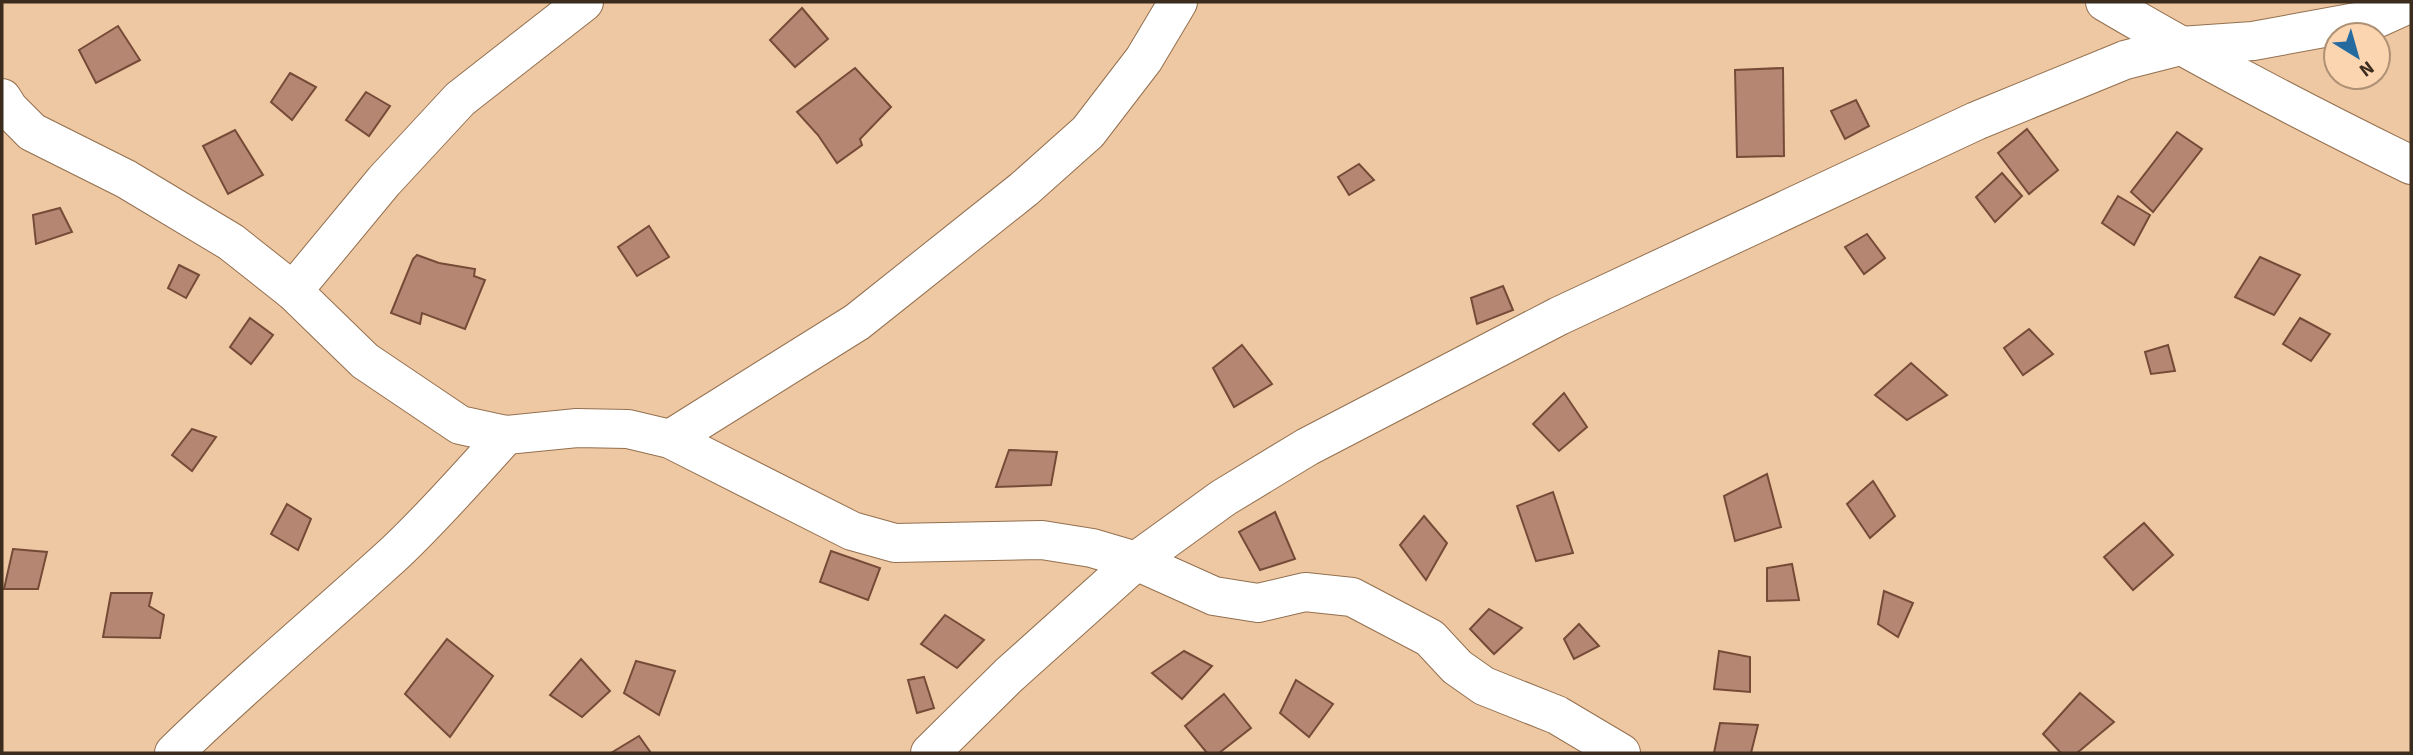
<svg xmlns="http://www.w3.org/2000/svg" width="2413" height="755" font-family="'Source Sans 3',sans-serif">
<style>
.building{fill:#b58772;stroke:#754b38;stroke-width:2}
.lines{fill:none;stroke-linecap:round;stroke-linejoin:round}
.minor-casing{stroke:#93704f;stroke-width:40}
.minor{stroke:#fff;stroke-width:38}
</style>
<rect width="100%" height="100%" fill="#eec7a3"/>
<g class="building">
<polygon points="802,8 828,39 795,67 770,40"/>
<polygon points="118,26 140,60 96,83 79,50"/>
<polygon points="855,68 891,107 860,139 862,145 837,163 818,135 797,112"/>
<polygon points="1783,68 1784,156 1737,157 1735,70"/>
<polygon points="290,73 316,87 292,120 271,102"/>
<polygon points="366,92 390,106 369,136 346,120"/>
<polygon points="1856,100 1869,126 1845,139 1831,111"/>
<polygon points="2027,129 2058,170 2029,194 1998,153"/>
<polygon points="235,130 263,175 228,194 203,146"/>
<polygon points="2177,132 2202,149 2153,212 2131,192"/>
<polygon points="1359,164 1374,180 1349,195 1338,177"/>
<polygon points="2002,173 2022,196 1995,222 1976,197"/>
<polygon points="2118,196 2150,215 2134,245 2102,223"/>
<polygon points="60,208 72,232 36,244 33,215"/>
<polygon points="649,226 669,257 637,276 618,247"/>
<polygon points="1867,234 1885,258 1864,274 1845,247"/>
<polygon points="417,255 439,263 475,269 474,276 485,280 465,329 422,313 420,324 391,313 413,259"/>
<polygon points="2260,257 2300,275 2274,315 2235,297"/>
<polygon points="179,265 199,275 186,298 168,288"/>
<polygon points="1503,286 1513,310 1477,324 1471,298"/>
<polygon points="250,318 273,335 251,364 230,347"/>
<polygon points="2300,318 2330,334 2311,361 2283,344"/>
<polygon points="2029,329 2053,354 2023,375 2004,348"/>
<polygon points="1242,345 1272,384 1234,407 1213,368"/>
<polygon points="2168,345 2175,371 2151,374 2145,352"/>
<polygon points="1911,363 1947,395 1907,420 1875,395"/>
<polygon points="1564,393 1587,427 1559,451 1533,424"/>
<polygon points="192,429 216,437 192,471 172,455"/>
<polygon points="1009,450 1057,452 1051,485 996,487"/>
<polygon points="1767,474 1781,527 1735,541 1724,496"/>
<polygon points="1873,481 1895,516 1870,538 1847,504"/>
<polygon points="1553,492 1573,553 1536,561 1517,506"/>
<polygon points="287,504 311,519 298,550 271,534"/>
<polygon points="1275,512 1295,559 1260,570 1239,532"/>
<polygon points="1424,516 1447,543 1426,580 1400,545"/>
<polygon points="2144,523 2173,555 2133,590 2104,557"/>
<polygon points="13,549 47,552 38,589 4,589"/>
<polygon points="831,551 880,568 868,600 820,582"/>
<polygon points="1792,564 1799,600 1767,601 1767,568"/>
<polygon points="1884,591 1913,603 1898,637 1878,624"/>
<polygon points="111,593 152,593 149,606 164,615 160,638 103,637"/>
<polygon points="1489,609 1522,628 1494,654 1470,629"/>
<polygon points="945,615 984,640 957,668 921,644"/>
<polygon points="1579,624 1599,646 1574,659 1564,639"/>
<polygon points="447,639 493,676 450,737 405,694"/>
<polygon points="1184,651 1212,666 1182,699 1152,673"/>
<polygon points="1719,651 1750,657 1750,692 1714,689"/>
<polygon points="581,659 610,691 582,717 550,695"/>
<polygon points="636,661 675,671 659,715 624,693"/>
<polygon points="924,677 934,708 917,713 908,680"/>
<polygon points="1296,680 1333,704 1309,737 1280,713"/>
<polygon points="2080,693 2114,722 2077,753 2061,753 2043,734"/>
<polygon points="1224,694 1251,728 1219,753 1207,753 1185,726"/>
<polygon points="1720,723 1758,725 1751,753 1714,753"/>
<polygon points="639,736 651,753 611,753"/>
</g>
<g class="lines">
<g class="minor-casing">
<g id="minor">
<path d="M2105 2C2205 61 2307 114 2411 165"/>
<polyline points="2,98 9,109 32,132 126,179 231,242 293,291 365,361 460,425 506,435 577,428 628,429 670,439 852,531 895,543 1042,540 1092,548 1136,561 1214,596 1258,603 1305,592 1352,597 1430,638 1457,667 1484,686 1557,715 1621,753"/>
<polyline points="293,291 384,181 460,99 584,2"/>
<polyline points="670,439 857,322 1024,189 1088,132 1144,59 1178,2"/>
<path d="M174 753C245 683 322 620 396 552 435 515 470 475 506 435"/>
<polyline points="930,753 1009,675 1136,561 1223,498 1307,447 1559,316 1976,121 2125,60 2180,46 2253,41 2378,18 2411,3"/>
</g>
</g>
<use href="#minor" class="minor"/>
</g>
<rect width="2413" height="755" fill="none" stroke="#3b2c1d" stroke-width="7"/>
<g transform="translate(2357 56) rotate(143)"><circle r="33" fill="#fbd4b0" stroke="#ae9175" stroke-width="2"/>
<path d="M0-5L12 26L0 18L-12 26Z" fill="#256ba0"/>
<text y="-10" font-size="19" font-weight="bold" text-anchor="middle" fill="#3b2c1d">N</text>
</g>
</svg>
